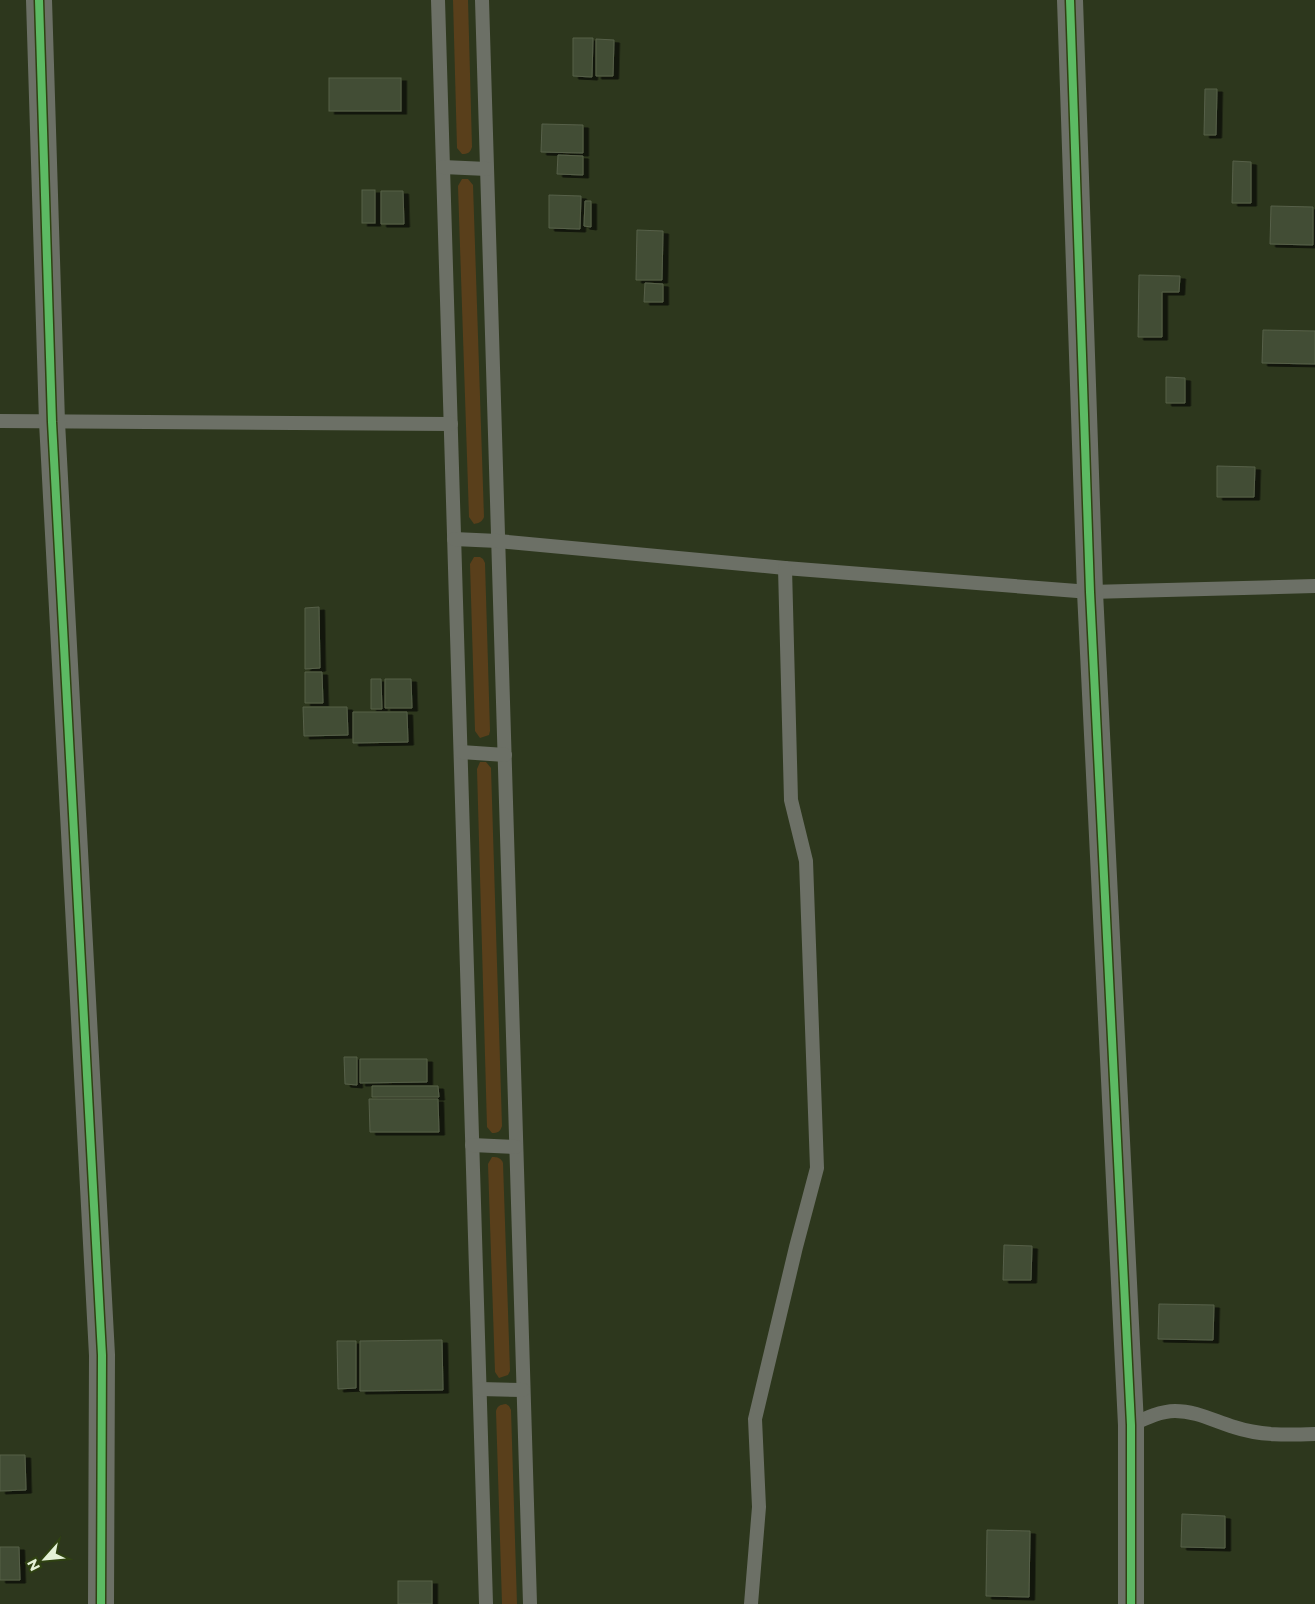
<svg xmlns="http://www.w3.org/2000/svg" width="1315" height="1604" font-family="Montserrat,sans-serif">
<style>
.green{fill:#593f1b}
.building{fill:#434d34;stroke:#566049;filter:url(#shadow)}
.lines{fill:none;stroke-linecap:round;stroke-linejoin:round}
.service{stroke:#6c7066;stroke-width:14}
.minor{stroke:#6c7066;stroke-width:26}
.cycleway-casing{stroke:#2f4212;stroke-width:11}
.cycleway{stroke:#5cba63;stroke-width:8}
</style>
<defs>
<filter id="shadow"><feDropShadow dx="5.5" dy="3" stdDeviation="0" flood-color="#0009"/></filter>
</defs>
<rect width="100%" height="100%" fill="#2d371d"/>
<g class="green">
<path d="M453 0H468L472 147C470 153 468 154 462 154L457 148Z"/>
<path d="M462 179H468L473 185 484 517C482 522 479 523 474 524L469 517 458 186Z"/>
<polygon points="474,557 480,557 483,559 485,563 490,731 489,735 480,738 475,731 470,564"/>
<path d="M480 762H486L491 768 502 1126C500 1132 498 1133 492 1133L487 1127 477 769Z"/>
<path d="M492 1157C498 1157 501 1158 503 1163L510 1371 508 1375 499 1378 495 1372 488 1164Z"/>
<path d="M506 1404 509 1406 511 1410 517 1604H502L496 1411C498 1405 500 1405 506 1404Z"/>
</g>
<g class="building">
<polygon points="573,38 593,38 592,77 573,76"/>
<polygon points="596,39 614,40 613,76 596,76"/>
<rect x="329" y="78" width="72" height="33"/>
<polygon points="1205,89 1217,89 1216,135 1204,135"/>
<polygon points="542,124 583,125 583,153 541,152"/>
<polygon points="558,155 583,156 583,175 557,174"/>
<polygon points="1233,161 1251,162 1251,203 1232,203"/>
<rect x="362" y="190" width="13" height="33"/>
<polygon points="381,191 403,191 404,224 381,224"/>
<polygon points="549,195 581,196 580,229 549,228"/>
<polygon points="585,201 591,201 591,227 584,226"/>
<polygon points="1271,206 1313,207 1313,245 1270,244"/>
<polygon points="637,230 663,231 662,280 636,280"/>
<polygon points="1139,275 1180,276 1179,292 1162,292 1162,337 1138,337"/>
<polygon points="645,283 663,284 663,302 644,302"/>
<polygon points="1263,330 1315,331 1315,364 1262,363"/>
<polygon points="1166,377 1185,378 1185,403 1166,403"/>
<polygon points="1217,466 1255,467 1254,497 1217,497"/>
<polygon points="319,607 320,668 305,669 305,608"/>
<polygon points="305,672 322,672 323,703 305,703"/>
<polygon points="371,679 381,679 382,709 371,709"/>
<polygon points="385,679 411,679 412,708 385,708"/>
<polygon points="303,707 347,707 348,735 304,736"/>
<polygon points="353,712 407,712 408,742 353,743"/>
<polygon points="344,1057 357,1057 357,1085 345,1084"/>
<polygon points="360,1059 427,1059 427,1082 360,1083"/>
<polygon points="372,1086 438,1086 439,1097 372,1097"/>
<polygon points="369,1099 438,1099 439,1132 370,1132"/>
<polygon points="1004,1245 1032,1246 1031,1280 1003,1280"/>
<polygon points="1159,1304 1214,1305 1213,1340 1158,1339"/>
<polygon points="442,1340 443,1390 360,1391 360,1341"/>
<polygon points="337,1341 356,1341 356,1388 338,1389"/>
<polygon points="0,1455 25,1455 26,1490 0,1491"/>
<polygon points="1182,1514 1225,1516 1225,1548 1181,1547"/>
<polygon points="987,1530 1030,1531 1029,1597 986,1596"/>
<polygon points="0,1547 19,1547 20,1580 0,1580"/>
<rect x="398" y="1581" width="34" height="23"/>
</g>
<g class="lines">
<g class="service">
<polyline points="438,0 486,1604"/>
<polyline points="482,0 530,1604"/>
<polyline points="443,167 487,169"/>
<polyline points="0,421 451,424"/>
<polyline points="454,539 498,541 785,568 1090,592 1315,586"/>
<polyline points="461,752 505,755"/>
<polyline points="472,1145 516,1147"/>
<polyline points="480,1389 523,1390"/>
<path d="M1131 1425C1144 1419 1160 1411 1175 1411 1196 1411 1214 1421 1234 1427 1261 1436 1288 1435 1315 1434"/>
<polyline points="751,1604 759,1507 755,1419 796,1247 817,1168 806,861 791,800 785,568"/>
</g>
<g class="minor">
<polyline points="39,0 52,422 102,1355 101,1604"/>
<polyline points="1070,0 1090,592 1131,1425 1131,1604"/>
</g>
<g class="cycleway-casing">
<g id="cycleway">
<polyline points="39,0 52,422 102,1355 101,1604"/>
<polyline points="1070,0 1090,592 1131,1425 1131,1604"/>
</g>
</g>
<use href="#cycleway" class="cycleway"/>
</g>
<g transform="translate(45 1559) rotate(243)" stroke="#2f4212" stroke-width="4" paint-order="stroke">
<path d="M0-4L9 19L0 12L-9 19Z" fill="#e5f2d7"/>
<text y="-8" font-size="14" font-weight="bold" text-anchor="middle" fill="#e5f2d7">N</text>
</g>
</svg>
